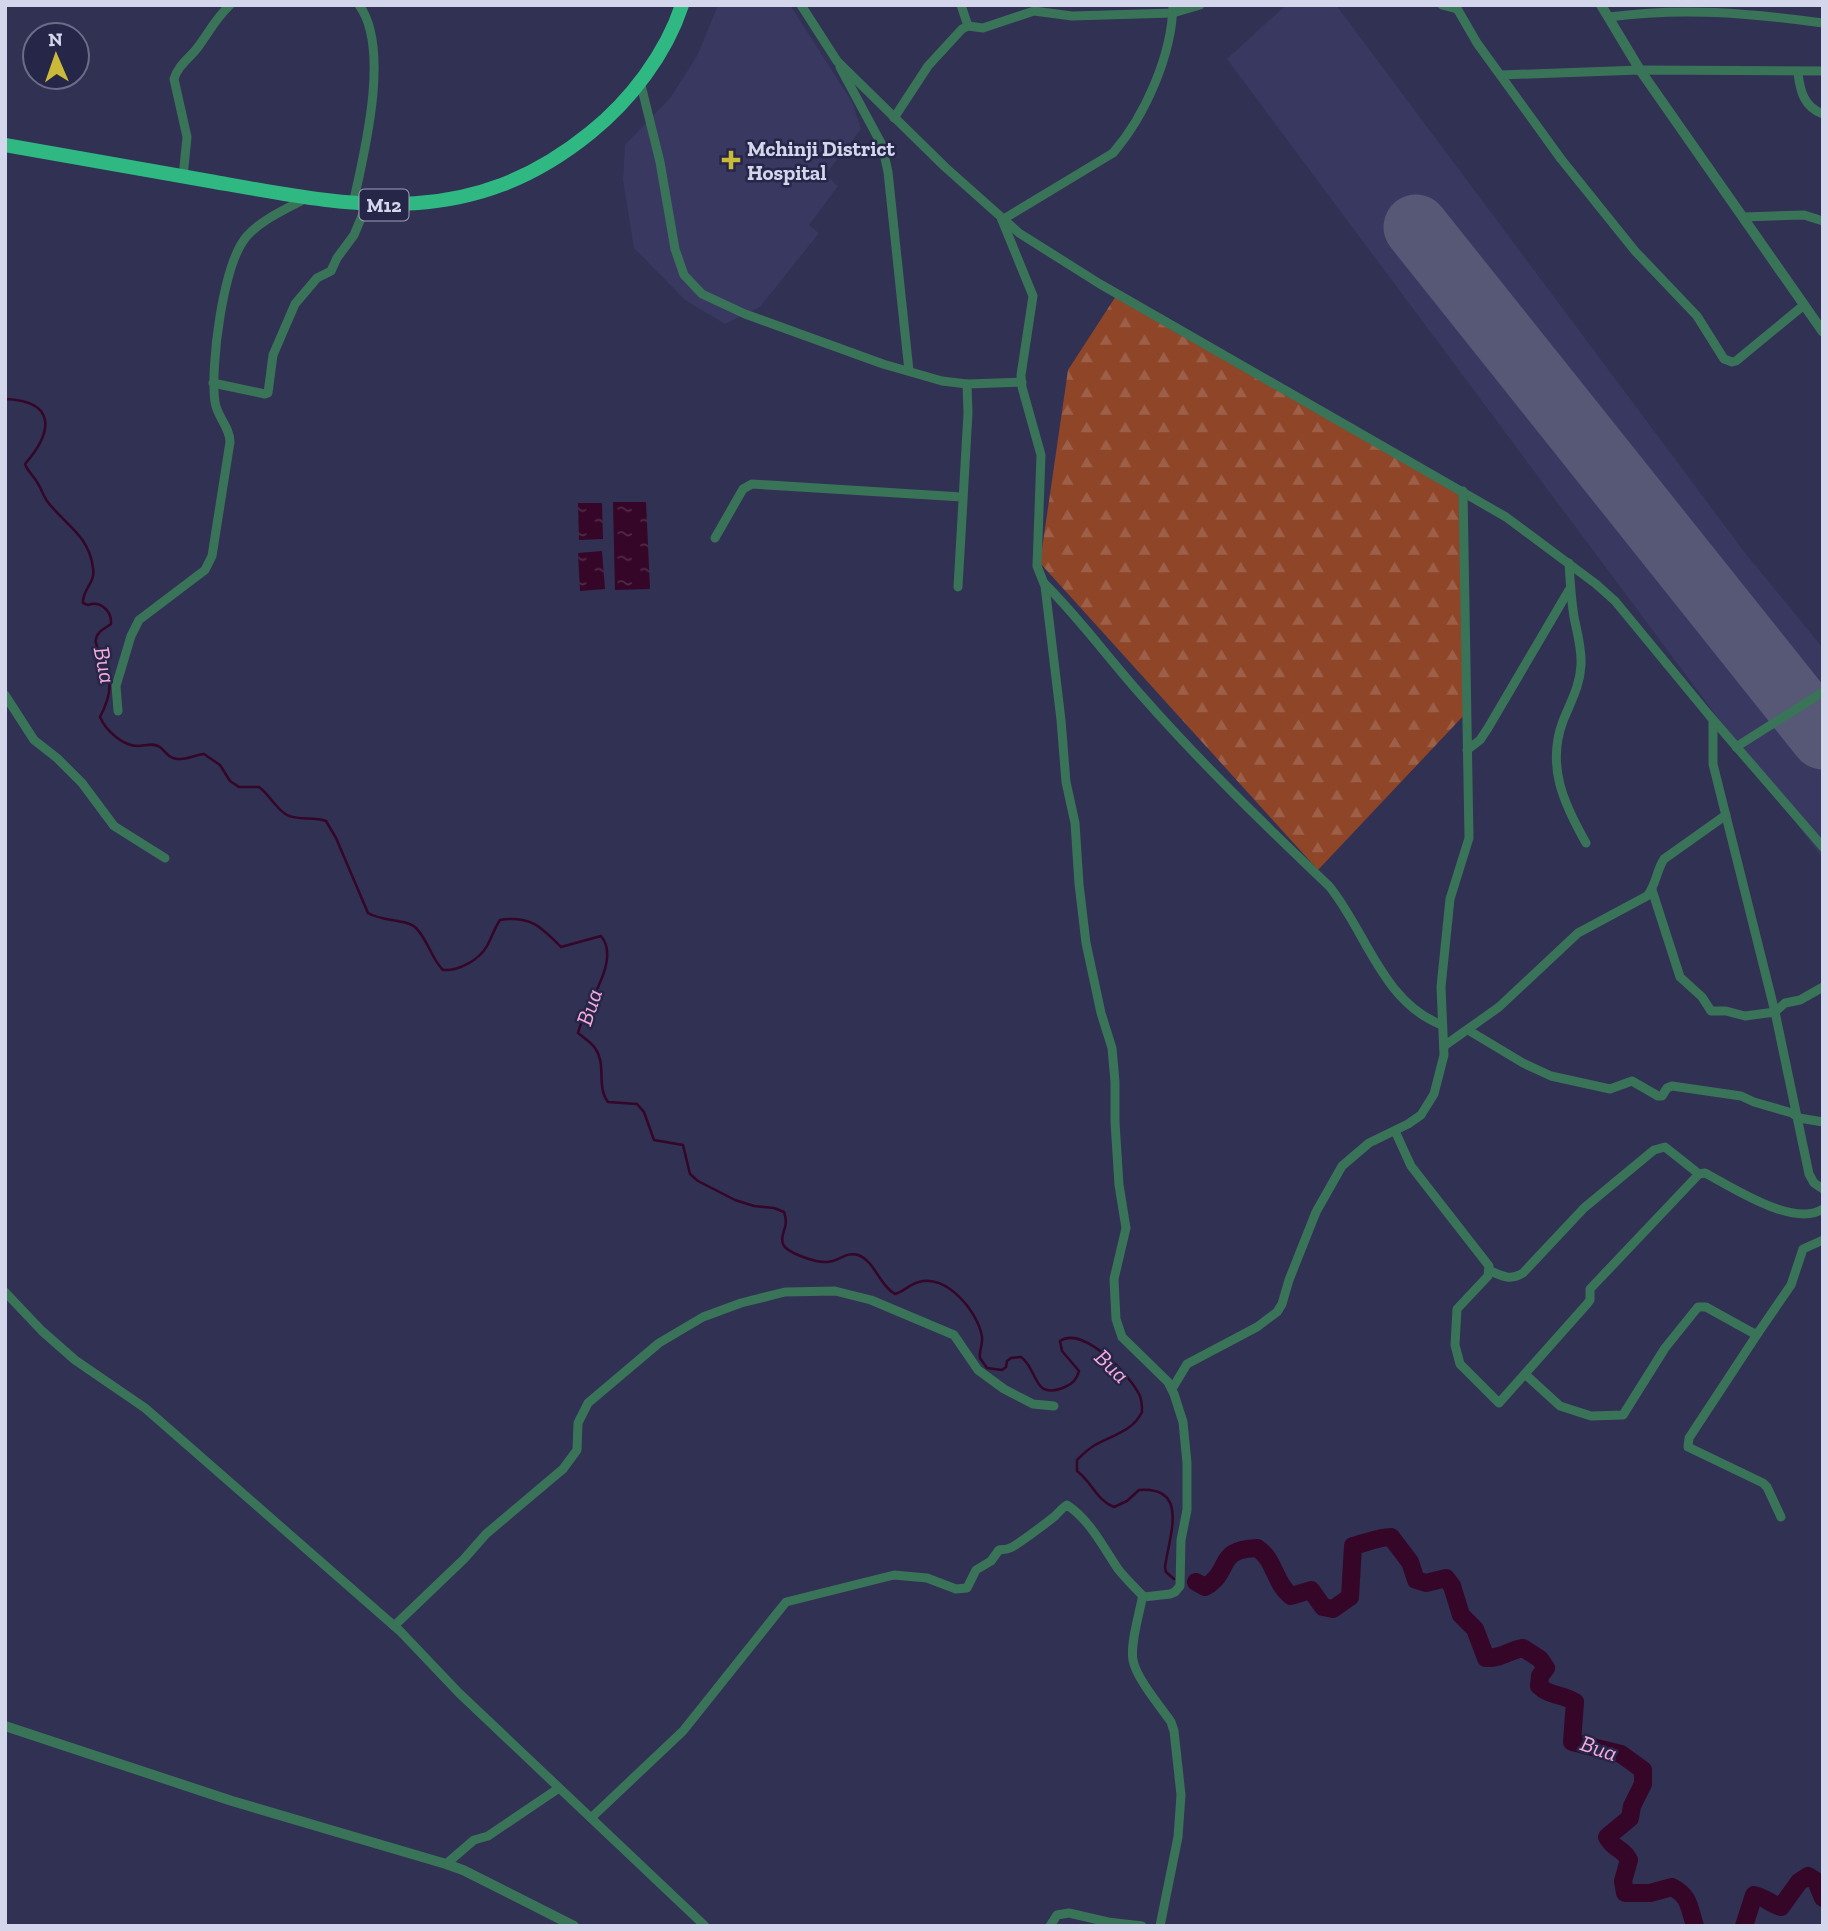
<svg xmlns="http://www.w3.org/2000/svg" width="1828" height="1931" font-family="'Zilla Slab',serif">
<style>
.built{fill:#383861}
.forest{fill:url(#forest-firs)}
.water{fill:url(#water-ripples)}
.lines{fill:none;stroke-linecap:round;stroke-linejoin:round}
.stream{stroke:#350628;stroke-width:2.5}
.river{stroke:#350628;stroke-width:18}
.runway{stroke:#565876;stroke-width:65}
.minor{stroke:#397358;stroke-width:9}
.tertiary{stroke:#397358;stroke-width:10}
.trunk{stroke:#2fb882;stroke-width:14}
.poi-dot{fill:#cbba39;stroke:#262648;stroke-width:2.5}
.labels{text-anchor:middle;dominant-baseline:central;stroke-width:5;stroke-linejoin:round;paint-order:stroke}
.shield{fill:#262648;stroke:#a0a1ba;stroke-width:2}
.shield-label{font-size:19px;font-weight:bold;fill:#d4d6eb}
.poi-label{font-size:21px;font-weight:bold;fill:#d4d6eb;stroke:#262648;text-anchor:start}
.water-label{font-size:23px;font-style:italic;fill:#f8aadb;stroke:#262648}
</style>
<defs>
<pattern id="forest-firs" width="22" height="20" patternUnits="userSpaceOnUse" patternTransform="scale(1.75)"><rect width="22" height="20" fill="#8e4528"/><path d="M5 1l3.5 6h-7zM16 11l3.5 6h-7z" fill="#9d5f47"/></pattern>
<pattern id="water-ripples" width="26" height="14" patternUnits="userSpaceOnUse" patternTransform="scale(1.75)"><rect width="26" height="14" fill="#350628"/><path d="M2 4q2-2 4 0t4 0M15 11q2-2 4 0t4 0" fill="none" stroke="#512a47"/></pattern>
</defs>
<rect width="100%" height="100%" fill="#303153"/>
<g class="built">
<polygon points="718,5 790,5 852,102 861,129 825,175 838,186 809,225 819,233 760,307 725,324 685,300 634,248 623,180 625,145 671,97 698,54"/>
<polygon points="1286,5 1336,5 1746,554 1823,648 1823,859 1227,59"/>
</g>
<polygon class="forest" points="1116,296 1461,490 1467,712 1318,870 1040,563 1068,370"/>
<g class="water">
<polygon points="613,502 646,502 650,589 615,590"/>
<polygon points="578,503 602,503 603,539 579,540"/>
<polygon points="602,551 605,589 580,591 578,553"/>
</g>
<g class="lines">
<path class="stream" d="M5 399C57 401 53 432 25 464 28 472 33 475 37 482 41 488 43 495 47 501 65 525 89 535 93 568 96 583 82 589 83 603L88 605C100 600 112 611 111 624 106 628 97 631 96 639 94 644 99 649 101 654 112 681 113 692 100 717 106 731 123 746 138 746 145 746 153 742 160 747 167 753 167 757 177 759 186 760 195 755 204 754L220 765 230 781 239 787H259C269 794 276 809 287 815 298 821 314 816 326 821L336 838 368 913C383 922 407 919 416 928 428 940 431 958 443 970 459 971 479 960 487 946 492 937 494 929 500 920 530 915 541 927 561 947L601 936C622 961 584 1006 578 1033 584 1038 591 1042 595 1048 607 1065 596 1087 608 1102L637 1104 644 1112 654 1140 683 1145 690 1174 698 1181 735 1200 754 1206 774 1208 784 1212C790 1229 779 1232 783 1244 786 1253 817 1263 827 1262 838 1262 846 1251 858 1255 875 1261 879 1285 895 1294 903 1292 910 1284 919 1282 946 1273 979 1313 982 1337 983 1344 979 1350 980 1358L987 1368 1002 1370 1006 1367 1007 1361 1011 1358 1021 1357C1039 1370 1032 1401 1065 1387 1073 1384 1077 1379 1079 1371L1062 1351 1060 1341C1083 1325 1131 1376 1140 1396 1142 1401 1142 1407 1142 1412 1133 1431 1113 1435 1095 1445 1088 1449 1083 1454 1077 1460V1471C1092 1482 1096 1500 1114 1507L1127 1501 1139 1490C1190 1486 1169 1536 1165 1567L1166 1572 1174 1579"/>
<g class="river">
<path d="M1196 1582 1205 1587C1232 1572 1215 1549 1257 1548 1275 1559 1274 1583 1291 1596L1311 1590 1323 1607 1333 1609 1350 1597 1353 1546C1365 1543 1379 1537 1391 1537L1410 1562 1416 1580 1426 1583 1446 1578 1452 1586 1461 1615 1475 1629 1486 1658C1500 1659 1510 1650 1523 1648L1540 1659 1546 1668 1540 1676 1539 1686C1549 1696 1563 1694 1575 1702L1572 1742 1621 1754 1643 1770V1784L1632 1806 1630 1818 1607 1837C1613 1849 1624 1849 1629 1860L1623 1881 1625 1893H1650L1672 1887C1690 1896 1689 1908 1695 1926"/>
<path d="M1744 1926 1754 1895C1765 1897 1770 1904 1781 1907L1799 1882 1808 1876 1816 1881 1823 1898"/>
</g>
<polyline class="runway" points="1416,227 1823,737"/>
<g class="minor">
<polyline points="801,5 837,61 945,167 1019,233 1100,284 1506,517 1596,584 1615,601 1709,715 1823,847"/>
<polyline points="961,5 968,26"/>
<polyline points="1442,5 1457,9"/>
<polyline points="1455,5 1477,43 1561,159 1635,251 1697,316 1724,359 1732,362 1736,361 1804,305"/>
<path d="M1609 17C1684 7 1748 13 1823 23"/>
<polyline points="840,67 882,145 888,172 909,371"/>
<path d="M1798 73C1800 91 1804 107 1823 114"/>
<polyline points="1501,75 1640,70 1823,71"/>
<polyline points="640,81 660,162 675,249 684,275 702,294 745,314 883,364 942,381 967,384 1022,382"/>
<polyline points="894,118 928,66 962,29 968,26 983,28 1034,11 1072,16 1173,13 1200,5"/>
<path d="M183 177 187 137 174 79C178 65 190 58 198 47 209 32 216 18 230 5"/>
<path d="M353 204C364 154 391 48 359 5"/>
<polyline points="1743,217 1804,215 1823,221"/>
<path d="M1002 220 1033 296 1021 375 1022 387 1041 455 1037 566 1045 586 1061 720 1066 782 1075 823 1079 884 1086 943 1101 1013 1112 1048 1115 1082V1122L1119 1185 1126 1228 1114 1279 1116 1319 1122 1337 1168 1382 1174 1394 1183 1422 1187 1463V1510L1181 1540 1180 1586 1175 1592 1170 1594 1144 1597 1142 1599C1139 1615 1130 1644 1133 1660 1136 1678 1160 1706 1171 1722L1174 1731 1181 1795 1178 1837 1160 1926"/>
<path d="M1002 220 1113 153C1145 116 1172 55 1173 5"/>
<polyline points="213,383 265,394 268,393 273,355 295,304 317,278 331,271 337,258 354,235 367,204"/>
<polyline points="715,538 743,489 752,484 962,497"/>
<path d="M1569 563C1570 581 1571 598 1574 617 1577 632 1582 649 1581 665 1580 686 1571 701 1563 721 1546 766 1564 804 1586 843"/>
<path d="M1045 584C1080 619 1109 659 1142 696 1201 763 1265 825 1329 886 1366 931 1382 1002 1442 1025"/>
<polyline points="958,587 968,413 967,384"/>
<polyline points="5,695 34,740 57,758 82,783 114,826 165,858"/>
<path d="M118 711 116 686 131 636 139 620 205 570 212 556 230 442C230 427 217 417 215 402 210 366 223 263 247 236 262 219 287 209 306 198"/>
<polyline points="1713,720 1713,764 1775,1012 1809,1174 1814,1183 1823,1189"/>
<polyline points="1736,747 1823,692"/>
<polyline points="1467,750 1480,740 1488,728 1569,590"/>
<polyline points="1652,890 1680,977 1702,997 1711,1011 1726,1011 1745,1016 1775,1012 1785,1003 1800,1000 1823,987"/>
<polyline points="1468,1030 1523,1063 1551,1076 1610,1089 1632,1081 1658,1096 1662,1096 1667,1088 1672,1086 1741,1096 1754,1102 1792,1113 1799,1118 1823,1122"/>
<path d="M1444 1046 1499 1007 1578 933 1647 896C1656 886 1656 871 1664 859L1726 815"/>
<path d="M1395 1131 1411 1166 1489 1266 1488 1276 1457 1309 1455 1345 1460 1364 1499 1403 1587 1304 1590 1300V1289L1699 1174 1705 1173C1732 1187 1793 1228 1823 1209"/>
<path d="M1490 1271C1503 1276 1510 1281 1523 1273L1584 1208 1654 1150 1665 1147 1699 1174"/>
<polyline points="5,1292 42,1331 75,1360 145,1408 400,1631 459,1693 705,1926"/>
<polyline points="1758,1333 1689,1438 1688,1447 1763,1483 1767,1487 1781,1517"/>
<polyline points="1525,1374 1560,1406 1591,1416 1623,1415 1665,1348 1698,1307 1706,1307 1753,1333 1758,1333 1791,1285 1803,1249 1823,1240"/>
<polyline points="1172,1389 1187,1364 1257,1327 1277,1312 1282,1304 1289,1280 1316,1212 1342,1166 1369,1143 1408,1124 1421,1115 1434,1094 1444,1055 1441,987 1450,899 1469,838 1463,491"/>
<polyline points="394,1626 464,1559 486,1534 563,1469 577,1450 578,1423 588,1403 659,1343 703,1317 741,1303 785,1292 835,1291 871,1300 954,1335 978,1370 1004,1389 1033,1404 1054,1406"/>
<path d="M591 1818 683 1731 786 1602 894 1575 927 1578 956 1589 967 1588 976 1570 991 1561 999 1550C1002 1549 1006 1550 1010 1548 1016 1546 1049 1521 1055 1516 1059 1512 1062 1508 1067 1505 1090 1520 1103 1547 1118 1569 1126 1579 1135 1588 1144 1597"/>
<polyline points="446,1864 474,1840 488,1836 559,1788"/>
<polyline points="1050,1926 1057,1915 1069,1913 1108,1922 1142,1926"/>
</g>
<g class="tertiary">
<polyline points="1601,5 1640,70 1823,332"/>
<polyline points="5,1726 232,1801 446,1864 463,1870 574,1926"/>
</g>
<path class="trunk" d="M5 145C75 157 145 170 215 182 355 207 469 231 590 133 630 101 666 54 682 5"/>
</g>
<path class="poi-dot" d="M727.5 149.5h7v7h7v7h-7v7h-7v-7h-7v-7h7z"/>
<g class="labels">
<rect class="shield" x="359.5" y="189.5" width="49" height="31" rx="5"/>
<g class="shield-label">
<text x="384" y="205">M12</text>
</g>
<g class="poi-label">
<text x="747" y="148">Mchinji District<tspan x="747" dy="24">Hospital</tspan></text>
</g>
<g class="water-label">
<text transform="translate(105 665) rotate(79)">Bua</text>
<text transform="translate(589 1007) rotate(-71)">Bua</text>
<text transform="translate(1112 1366) rotate(44)">Bua</text>
<text transform="translate(1599 1748) rotate(19)">Bua</text>
</g>
</g>
<rect width="1828" height="1931" fill="none" stroke="#d4d6eb" stroke-width="14"/>
<g transform="translate(56 56) rotate(358)"><circle r="33" fill="#262648" stroke="#6c6c89" stroke-width="2"/>
<path d="M0-5L12 26L0 18L-12 26Z" fill="#cbba39"/>
<text y="-10" font-size="19" font-weight="bold" text-anchor="middle" fill="#d4d6eb">N</text>
</g>
</svg>
